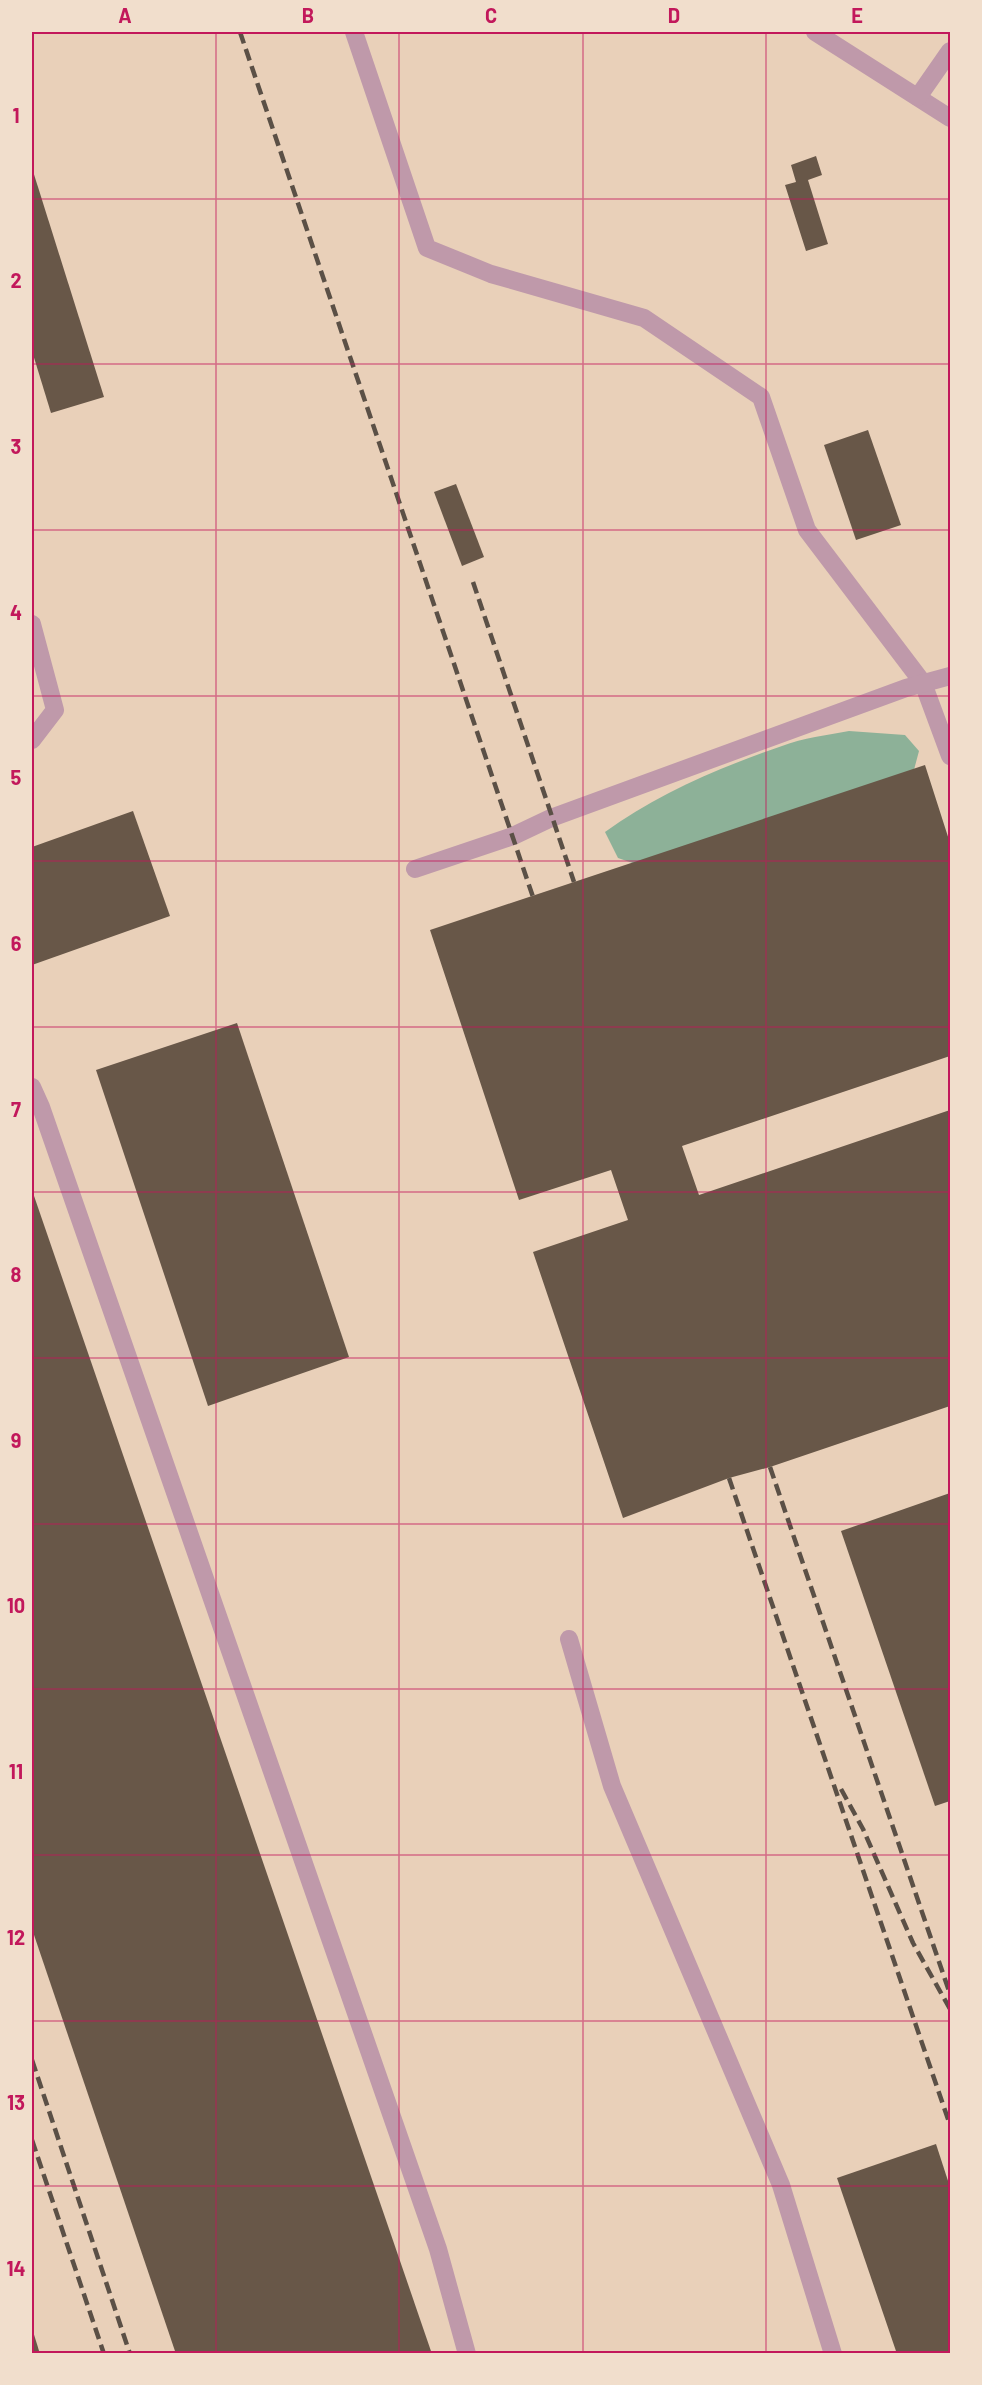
<svg xmlns="http://www.w3.org/2000/svg" width="982" height="2385" font-family="Barlow,sans-serif">
<style>
.built{fill:#e9d0b9}
.forest{fill:#8db198}
.building{fill:#685748}
.lines{fill:none;stroke-linecap:round;stroke-linejoin:round}
.service{stroke:#bf99aa;stroke-width:18}
.rail{stroke:#5b5046;stroke-width:4.5;stroke-dasharray:12 6;stroke-linecap:butt}
.grid{fill:none;stroke:#c2185b;stroke-width:1.5;stroke-opacity:0.55}
.neatline{fill:none;stroke:#c2185b;stroke-width:2}
.grid-label{font-size:20px;text-anchor:middle;font-weight:bold;fill:#c2185b}
</style>
<rect width="100%" height="100%" fill="#f1decc"/>
<rect class="built" x="32" y="32" width="918" height="2321"/>
<path class="forest" d="M849 731 905 735 919 751 911 781 662 873 618 858 605 832C657 794 721 767 782 746 803 738 827 735 849 731Z"/>
<g class="building">
<polygon points="816,156 822,175 808,180 828,244 806,251 785,185 796,182 791,165"/>
<polygon points="32,168 104,397 51,413 32,351"/>
<polygon points="868,430 901,525 856,540 824,445"/>
<polygon points="456,484 484,557 462,566 434,492"/>
<polygon points="925,765 950,843 950,1056 682,1146 699,1195 950,1110 950,1406 770,1467 729,1478 623,1518 533,1252 628,1220 611,1170 519,1200 430,930"/>
<polygon points="133,811 170,916 32,965 32,847"/>
<polygon points="237,1023 349,1357 208,1406 96,1070"/>
<polygon points="32,1190 432,2354 176,2354 32,1929"/>
<polygon points="950,1493 950,1801 935,1806 841,1531"/>
<polygon points="936,2144 950,2187 950,2354 897,2354 837,2178"/>
<polygon points="32,2328 40,2354 32,2354"/>
</g>
<g class="lines">
<g class="service">
<polyline points="354,32 427,248 491,274 644,318 761,397 807,530 923,683 950,756"/>
<polyline points="815,32 950,118"/>
<polyline points="918,97 950,51"/>
<polyline points="32,624 55,710 32,740"/>
<polyline points="415,869 513,836 551,818 906,688 950,676"/>
<polyline points="32,1087 41,1107 438,2249 467,2354"/>
<polyline points="569,1639 612,1786 781,2185 833,2354"/>
</g>
<g class="rail">
<polyline points="240,32 533,897"/>
<polyline points="473,582 574,882"/>
<polyline points="770,1467 950,1994"/>
<polyline points="729,1478 950,2125"/>
<polyline points="841,1789 863,1829 913,1943 950,2009"/>
<polyline points="32,2060 130,2354"/>
<polyline points="32,2140 104,2354"/>
</g>
</g>
<path class="grid" d="M216 32V2354M399 32V2354M583 32V2354M766 32V2354M32 199H950M32 364H950M32 530H950M32 696H950M32 861H950M32 1027H950M32 1192H950M32 1358H950M32 1524H950M32 1689H950M32 1855H950M32 2021H950M32 2186H950"/>
<rect width="982" height="2385" fill="none" stroke="#f1decc" stroke-width="66"/>
<rect x="33" y="33" width="916" height="2319" class="neatline"/>
<g class="grid-label">
<text x="125" y="23">A</text>
<text x="308" y="23">B</text>
<text x="491" y="23">C</text>
<text x="674" y="23">D</text>
<text x="857" y="23">E</text>
<text x="16" y="123">1</text>
<text x="16" y="288">2</text>
<text x="16" y="454">3</text>
<text x="16" y="620">4</text>
<text x="16" y="785">5</text>
<text x="16" y="951">6</text>
<text x="16" y="1117">7</text>
<text x="16" y="1282">8</text>
<text x="16" y="1448">9</text>
<text x="16" y="1613">10</text>
<text x="16" y="1779">11</text>
<text x="16" y="1945">12</text>
<text x="16" y="2110">13</text>
<text x="16" y="2276">14</text>
</g>
</svg>
